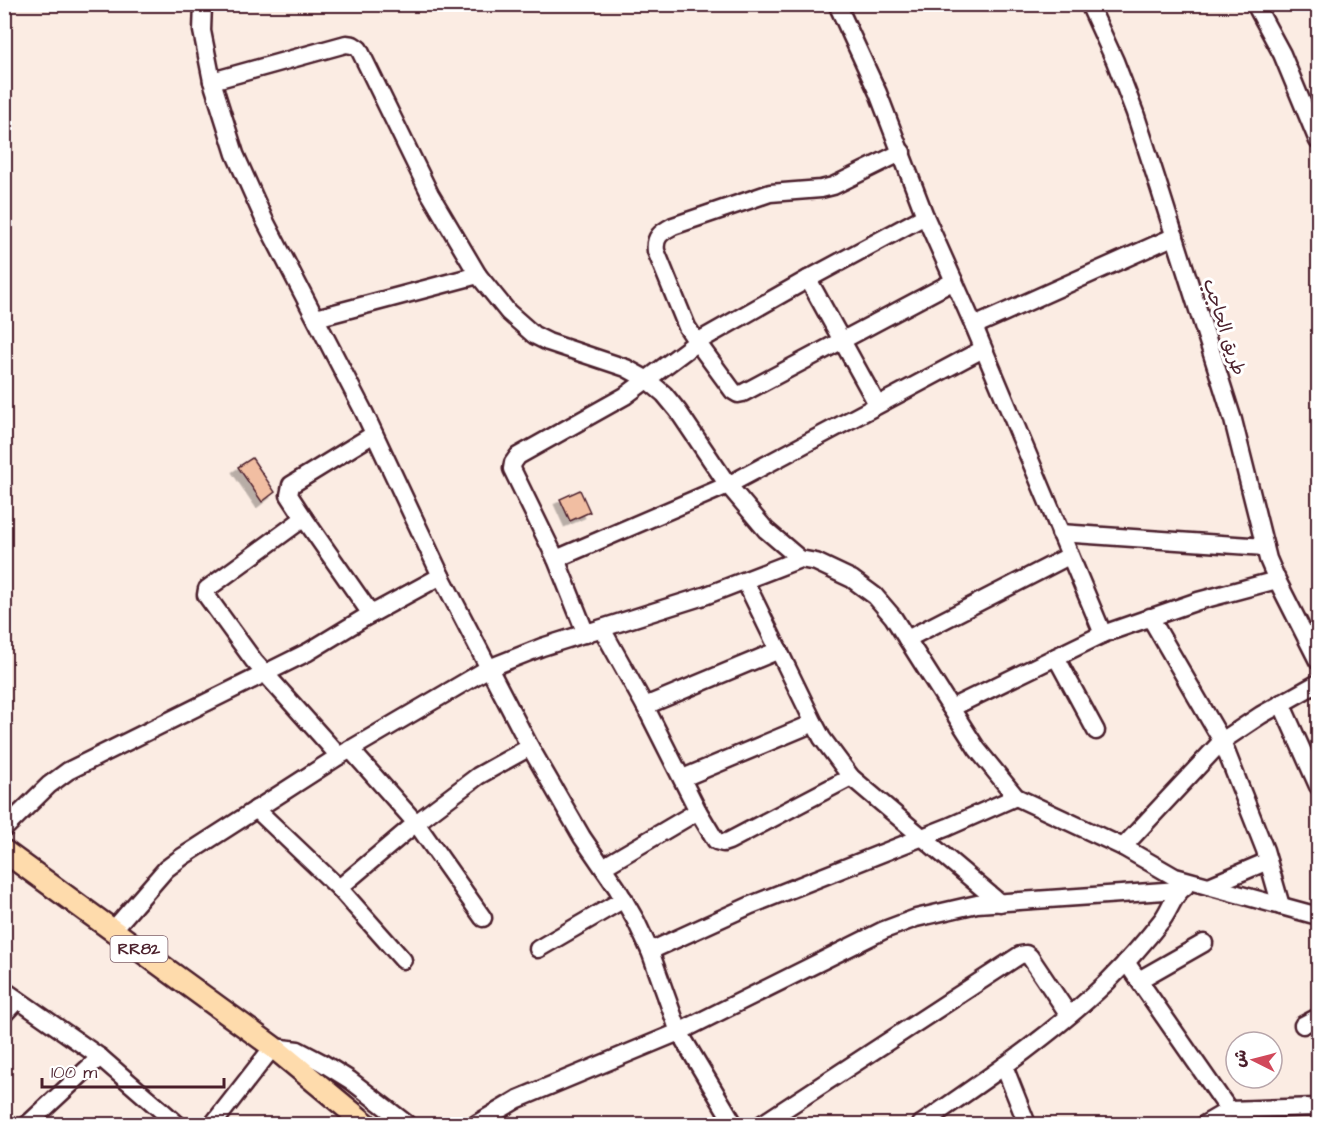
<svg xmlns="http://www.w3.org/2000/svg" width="1323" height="1129" font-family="'Architects Daughter','Playpen Sans Arabic',sans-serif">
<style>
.building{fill:#f1bea2;stroke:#4a1f2b;stroke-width:1.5;filter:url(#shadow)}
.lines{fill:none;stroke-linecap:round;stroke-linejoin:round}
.minor-casing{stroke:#4a1f2b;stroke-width:21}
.major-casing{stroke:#4a1f2b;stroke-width:26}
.minor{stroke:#fff;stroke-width:16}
.major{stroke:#fedbac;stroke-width:21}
.labels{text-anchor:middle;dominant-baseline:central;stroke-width:6;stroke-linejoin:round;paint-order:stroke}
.shield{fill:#fff;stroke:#80626b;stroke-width:1.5}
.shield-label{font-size:16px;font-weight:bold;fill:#4a1f2b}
.street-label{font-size:18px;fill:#4a1f2b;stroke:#fff}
</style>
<defs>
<filter id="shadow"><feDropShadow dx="-5.5" dy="5.5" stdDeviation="0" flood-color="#0004"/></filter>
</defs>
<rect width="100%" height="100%" fill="#fbece3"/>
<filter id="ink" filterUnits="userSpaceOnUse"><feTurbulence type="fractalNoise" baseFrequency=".0167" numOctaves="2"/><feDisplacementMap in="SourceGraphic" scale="12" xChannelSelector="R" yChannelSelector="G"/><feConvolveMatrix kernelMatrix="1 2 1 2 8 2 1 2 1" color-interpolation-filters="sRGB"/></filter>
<g filter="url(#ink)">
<g class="building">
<polygon points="252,458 275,492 262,502 238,467"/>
<polygon points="580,490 590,512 570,521 560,499"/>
</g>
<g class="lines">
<g class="minor-casing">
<g id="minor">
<polyline points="203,4 202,31 212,81 235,154 264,219 364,412 441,576 530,747 582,837 617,888 636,921 650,951 679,1032 734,1124"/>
<polyline points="837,4 878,93 925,216 974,326 1175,236"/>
<polyline points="1089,4 1115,61 1135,113 1158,184 1233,420 1268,559 1277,580 1318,661"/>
<polyline points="1255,4 1282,54 1318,141"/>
<polyline points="212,81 346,44 353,45 359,49 430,194 478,275 508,312 534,335 548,342 626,368 646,379 664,394 678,411 728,485 766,530 800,559 816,562 852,579 875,596 893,617 977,749 1016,797 1123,847 1175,877 1318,916"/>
<path d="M902 152 833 186 821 189 770 193 673 226C662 232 654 236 656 251L687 327 697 342 808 279 925 216"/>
<polyline points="808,279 877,404"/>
<polyline points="316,318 478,275"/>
<polyline points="974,326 1103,634"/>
<polyline points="304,518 289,495 291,485 374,434"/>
<polyline points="1060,533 1265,547"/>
<polyline points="556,559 512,469 513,463 518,456 625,396 697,342 733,391 738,394 743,393 954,281"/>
<polyline points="745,581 814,723 822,738 851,777 1000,903"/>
<polyline points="1150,617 1222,741 1265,850 1281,906"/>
<polyline points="602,629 645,706 698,811 716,841 723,843 729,841 851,777"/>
<polyline points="586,634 556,559 728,485 983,349"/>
<polyline points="907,639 1069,556"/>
<polyline points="1056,657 1096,731"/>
<polyline points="1281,703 1318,786"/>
<polyline points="645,706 779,650"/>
<polyline points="951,708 1103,634 1198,601 1277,580"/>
<polyline points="350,749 416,823 483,918"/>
<polyline points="339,756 254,661 206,595 207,589 304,518 371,614"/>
<polyline points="683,778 814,723"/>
<polyline points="256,809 339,888 403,960"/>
<polyline points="4,829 49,785 68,771 308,652 364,618 441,576"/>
<polyline points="1123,847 1222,741 1261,715 1318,683"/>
<polyline points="603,867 698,811"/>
<polyline points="1209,886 1268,861"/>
<polyline points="339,888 416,823 478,776 530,747"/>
<polyline points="113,930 166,869 182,857 339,756 489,668 542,647 707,595 800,559"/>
<polyline points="538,949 624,899"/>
<polyline points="650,951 751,905 948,827 1016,797"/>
<polyline points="1126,962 1229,1110 1316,1107 1318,1109"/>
<polyline points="1139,980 1204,943"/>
<polyline points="4,990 100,1057 177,1124"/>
<polyline points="4,1014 17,1000"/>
<polyline points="1303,1025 1318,1017"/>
<polyline points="1004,1066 1027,1124"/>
<polyline points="28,1124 100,1057"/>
<polyline points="213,1124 273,1047 298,1050 321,1062 350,1080 407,1124"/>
<polyline points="476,1124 518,1099 679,1032 884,930 916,918 977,904 1179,890"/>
<polyline points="762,1124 1020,955 1026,954 1030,957 1069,1015"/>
<path d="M921 1124C985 1080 1051 1036 1107 982 1127 962 1145 942 1162 920 1170 910 1174 893 1185 887"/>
<polyline points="1205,1124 1229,1110"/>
</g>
</g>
<g class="major-casing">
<polyline id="major" points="4,851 273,1047 366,1124"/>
</g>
<use href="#minor" class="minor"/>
<use href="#major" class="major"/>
</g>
</g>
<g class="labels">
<rect class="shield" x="110.5" y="936" width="57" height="26" rx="4.5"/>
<g class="shield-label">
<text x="139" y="949">RR82</text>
</g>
<g class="street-label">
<text transform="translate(1224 327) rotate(72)">طريق الحاجب</text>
</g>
</g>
<rect width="1323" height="1129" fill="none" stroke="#fff" stroke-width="24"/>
<rect x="12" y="12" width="1299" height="1105" fill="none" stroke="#4a1f2b" stroke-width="2" filter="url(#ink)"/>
<g transform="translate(1254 1060) rotate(276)"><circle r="28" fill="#ffffff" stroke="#b7a5aa" stroke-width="1.5"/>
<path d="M0-4.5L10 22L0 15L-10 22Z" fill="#d1495b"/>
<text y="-9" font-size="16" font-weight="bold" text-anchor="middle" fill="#4a1f2b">ش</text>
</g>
<path d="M42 1078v9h182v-9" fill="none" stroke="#4a1f2b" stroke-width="3"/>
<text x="51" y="1078" font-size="18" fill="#4a1f2b" stroke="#ffffff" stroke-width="4.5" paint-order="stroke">100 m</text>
</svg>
